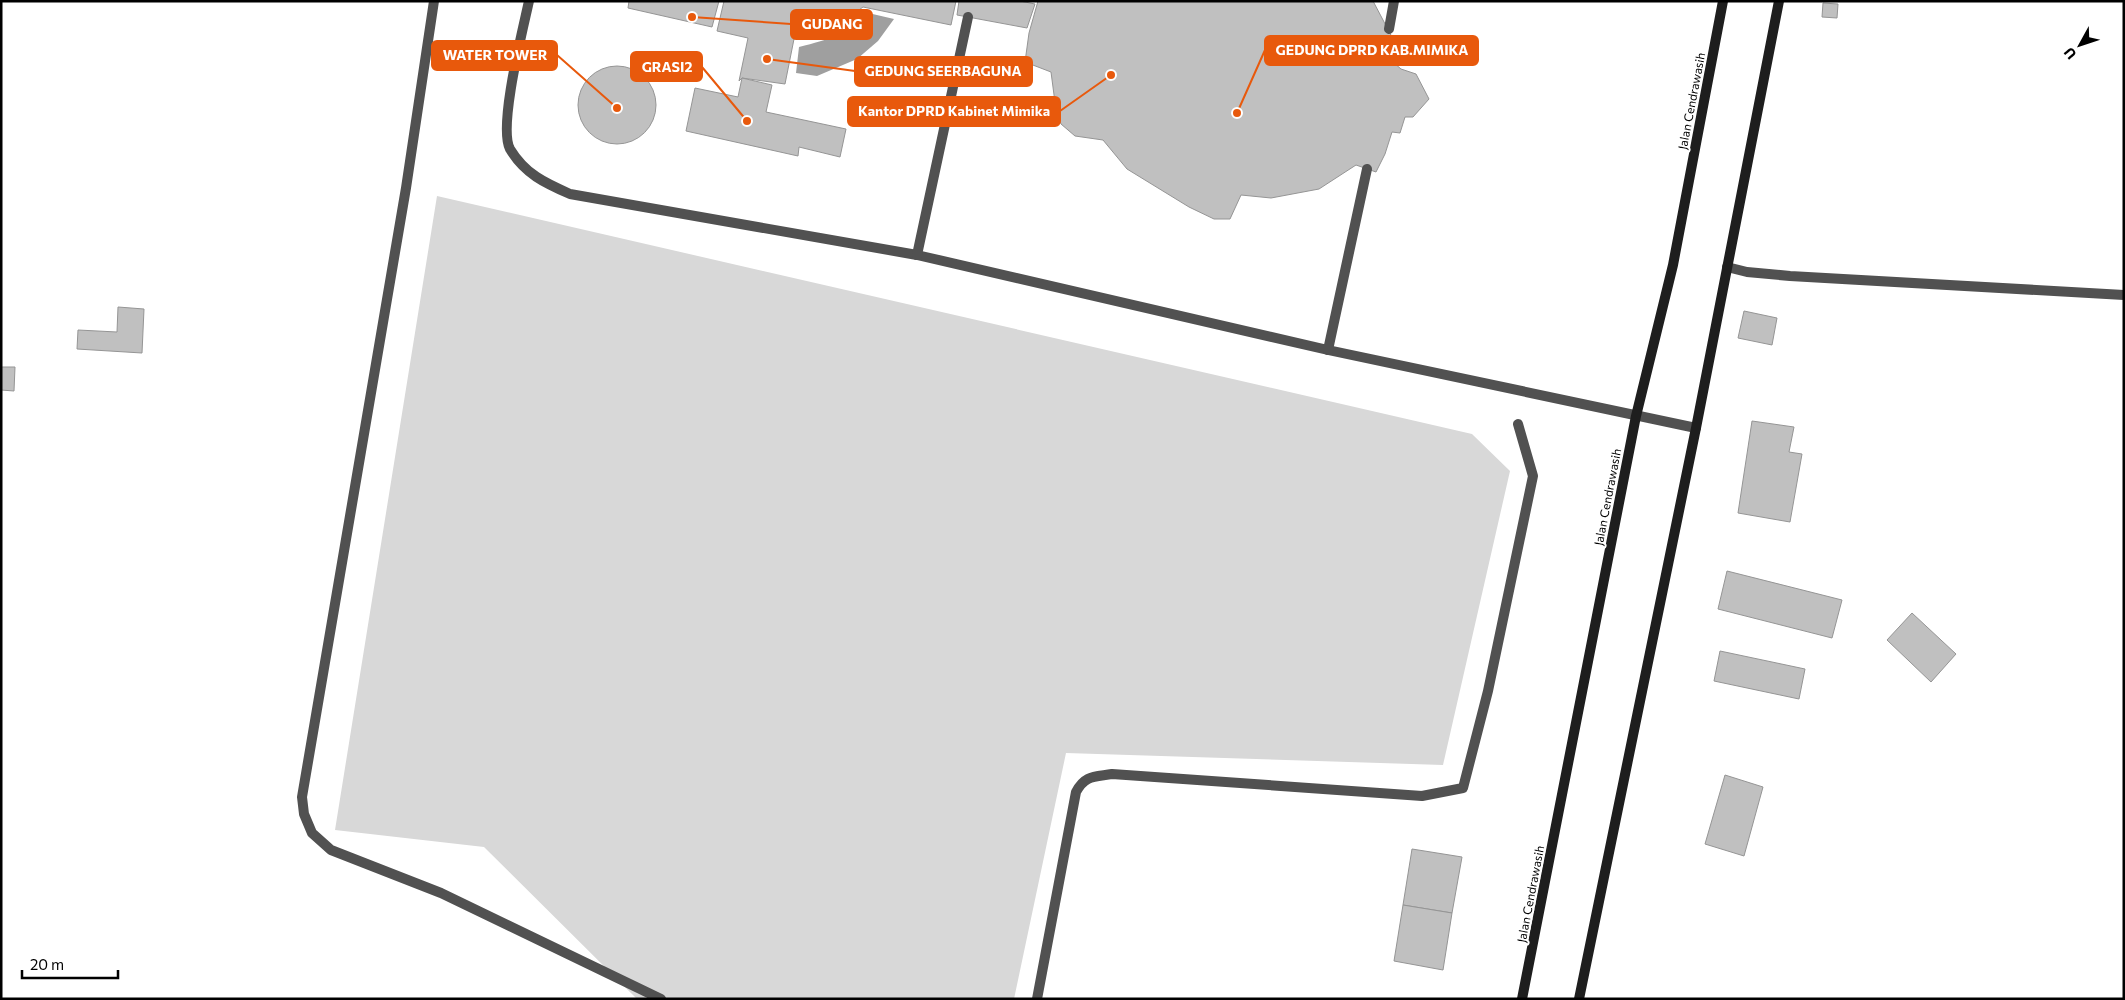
<svg xmlns="http://www.w3.org/2000/svg" width="2125" height="1000" font-family="Commissioner,sans-serif">
<style>
.green{fill:#d8d8d8}
.water{fill:#9f9f9f}
.building{fill:#c0c0c0;stroke:#959595}
.lines{fill:none;stroke-linecap:round;stroke-linejoin:round}
.service{stroke:#515151;stroke-width:10}
.secondary{stroke:#1e1e1e;stroke-width:10}
.labels{text-anchor:middle;dominant-baseline:central;stroke-width:4;stroke-linejoin:round;paint-order:stroke}
.street-label{font-size:12px;fill:#000;stroke:#fff}
.leader{fill:none;stroke:#e8590c;stroke-width:2}
.callout-dot{fill:#e8590c;stroke:#fff;stroke-width:2}
.callout{fill:#e8590c;stroke:#e8590c;stroke-width:2}
.callout-label{font-size:14px;text-anchor:middle;font-weight:bold;fill:#fff}
</style>
<rect width="100%" height="100%" fill="#fff"/>
<polygon class="green" points="437,196 1472,434 1510,471 1443,765 1066,753 1014,999 637,999 484,847 335,830"/>
<path class="water" d="M864 12 894 19 878 41 857 59 817 76 796 73 799 47C831 39 841 36 864 12Z"/>
<g class="building">
<polygon points="629,1 719,1 712,27 628,8"/>
<polygon points="724,1 956,1 951,25 863,7 838,25 818,34 794,39 785,84 742,78 739,81 748,38 717,31"/>
<polygon points="959,1 1020,1 1035,4 1027,28 957,15"/>
<polygon points="1038,1 1373,1 1393,39 1393,62 1401,69 1416,74 1429,99 1413,117 1405,117 1400,133 1392,132 1385,154 1376,172 1356,165 1319,189 1271,198 1241,195 1230,219 1214,219 1189,207 1127,169 1103,140 1075,136 1061,124 1056,110 1051,72 1025,62 1029,33"/>
<polygon points="1823,3 1838,4 1837,18 1822,17"/>
<circle cx="617" cy="105" r="39"/>
<polygon points="742,78 772,85 766,112 846,129 840,157 799,147 798,156 686,131 695,88 738,97"/>
<polygon points="118,307 144,309 142,353 77,349 78,330 117,332"/>
<polygon points="1744,311 1777,318 1772,345 1738,338"/>
<polygon points="1,367 15,367 14,391 1,390"/>
<polygon points="1752,421 1794,427 1789,452 1802,454 1790,522 1738,513"/>
<polygon points="1727,571 1842,600 1832,638 1718,609"/>
<polygon points="1912,613 1956,654 1931,682 1887,640"/>
<polygon points="1720,651 1805,669 1799,699 1714,681"/>
<polygon points="1725,775 1763,787 1744,856 1705,844"/>
<polygon points="1412,849 1462,857 1452,913 1403,905"/>
<polygon points="1403,905 1452,913 1443,970 1394,961"/>
</g>
<g class="lines">
<g class="service">
<polyline points="434,1 406,188 302,797 304,814 312,833 331,850 441,893 661,999"/>
<path d="M529 1C523 29 498 127 510 149 525 174 545 183 570 194L917 255 1328 350 1696 428"/>
<polyline points="1389,29 1394,1"/>
<polyline points="917,255 968,17"/>
<polyline points="1727,267 1747,272 1790,276 2124,295"/>
<polyline points="1328,350 1367,169"/>
<path d="M1037 999 1076 792C1085 775 1094 777 1112 774L1422 796 1463 788 1488 691 1533 476 1518 424"/>
</g>
<g class="secondary">
<polyline points="1522,999 1636,416 1673,265 1723,1"/>
<polyline points="1579,999 1696,428 1779,1"/>
</g>
</g>
<g class="labels">
<g class="street-label">
<text transform="translate(1691 101) rotate(-79)">Jalan Cendrawasih</text>
<text transform="translate(1607 497) rotate(-79)">Jalan Cendrawasih</text>
<text transform="translate(1530 894) rotate(-79)">Jalan Cendrawasih</text>
</g>
</g>
<path class="leader" d="M692 17L791 24M1237 113L1265 50M617 108L557 55M747 121L702 67M767 59L855 71M1111 75L1060 111"/>
<g class="callout-dot">
<circle cx="692" cy="17" r="5"/>
<circle cx="1237" cy="113" r="5"/>
<circle cx="617" cy="108" r="5"/>
<circle cx="747" cy="121" r="5"/>
<circle cx="767" cy="59" r="5"/>
<circle cx="1111" cy="75" r="5"/>
</g>
<g class="callout">
<rect x="791" y="10" width="81" height="29" rx="5"/>
<rect x="1265" y="36" width="213" height="29" rx="5"/>
<rect x="432" y="41" width="125" height="29" rx="5"/>
<rect x="631" y="52" width="71" height="29" rx="5"/>
<rect x="855" y="57" width="177" height="29" rx="5"/>
<rect x="848" y="97" width="212" height="29" rx="5"/>
</g>
<g class="callout-label">
<text x="832" y="29">GUDANG</text>
<text x="1372" y="55">GEDUNG DPRD KAB.MIMIKA</text>
<text x="495" y="60">WATER TOWER</text>
<text x="667" y="72">GRASI2</text>
<text x="943" y="76">GEDUNG SEERBAGUNA</text>
<text x="954" y="116">Kantor DPRD Kabinet Mimika</text>
</g>
<rect width="2125" height="1000" fill="none" stroke="#000000" stroke-width="5"/>
<g transform="translate(2080 45) rotate(230)" stroke="#ffffff" stroke-width="4" paint-order="stroke">
<path d="M0-4L9 19L0 12L-9 19Z" fill="#000000"/>
<text y="-8" font-size="14" font-weight="bold" text-anchor="middle" fill="#000000">U</text>
</g>
<path d="M22 970v8h96v-8" fill="none" stroke="#000000" stroke-width="2.5"/>
<text x="30" y="970" font-size="15" fill="#000000" stroke="#ffffff" stroke-width="4" paint-order="stroke">20 m</text>
</svg>
